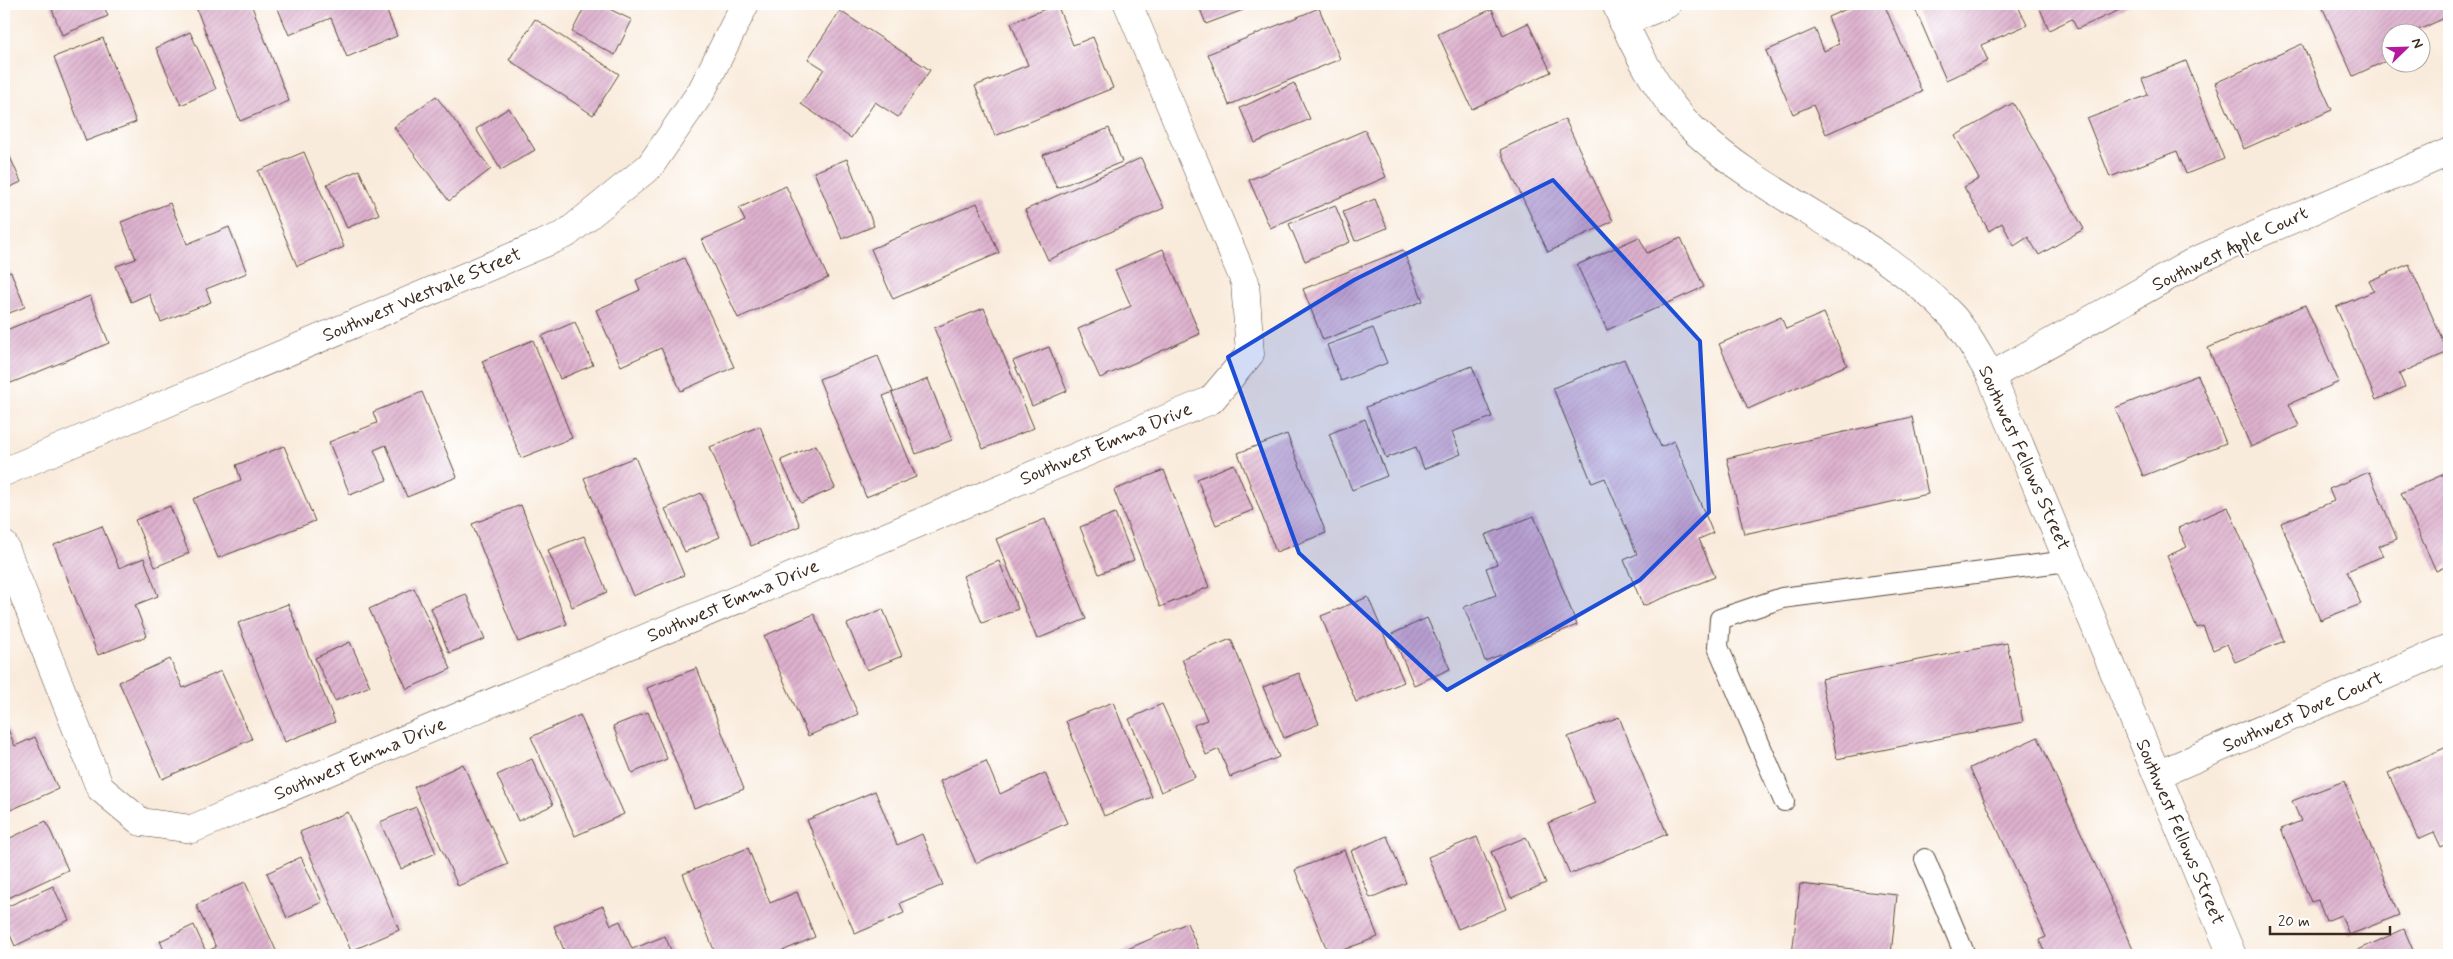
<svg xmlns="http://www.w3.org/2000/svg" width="2453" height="959" font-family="Mynerve,sans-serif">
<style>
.building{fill:url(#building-hatch)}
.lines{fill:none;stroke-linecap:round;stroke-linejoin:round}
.service-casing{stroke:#58473a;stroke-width:22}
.minor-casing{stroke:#58473a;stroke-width:29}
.tertiary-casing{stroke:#58473a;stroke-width:29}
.service{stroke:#fff;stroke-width:20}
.minor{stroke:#fff;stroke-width:28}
.tertiary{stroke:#fff;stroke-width:28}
.marked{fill:#1d4ed8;fill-opacity:0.2;stroke:#1d4ed8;stroke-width:4;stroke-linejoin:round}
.labels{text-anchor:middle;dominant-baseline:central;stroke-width:4;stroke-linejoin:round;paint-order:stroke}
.street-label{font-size:19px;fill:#3b2a1e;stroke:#fff}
</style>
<defs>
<pattern id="building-hatch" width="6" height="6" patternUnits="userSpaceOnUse" patternTransform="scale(1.25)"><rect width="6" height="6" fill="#ddb1ce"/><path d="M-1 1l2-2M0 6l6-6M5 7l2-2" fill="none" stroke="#bf98b0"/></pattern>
</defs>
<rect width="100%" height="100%" fill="#fff"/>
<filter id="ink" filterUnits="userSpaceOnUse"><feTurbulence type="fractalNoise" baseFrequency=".02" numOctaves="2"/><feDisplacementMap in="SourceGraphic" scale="10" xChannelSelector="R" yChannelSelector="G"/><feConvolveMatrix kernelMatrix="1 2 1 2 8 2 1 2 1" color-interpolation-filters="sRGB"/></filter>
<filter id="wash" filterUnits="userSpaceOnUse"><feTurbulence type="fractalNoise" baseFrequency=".0096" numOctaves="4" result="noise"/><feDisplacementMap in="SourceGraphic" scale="20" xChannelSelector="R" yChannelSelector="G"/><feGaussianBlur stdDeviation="1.12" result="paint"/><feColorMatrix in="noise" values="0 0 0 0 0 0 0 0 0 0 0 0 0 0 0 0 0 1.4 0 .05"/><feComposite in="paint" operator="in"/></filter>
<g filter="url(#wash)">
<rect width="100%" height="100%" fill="#f9ebdb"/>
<g id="blocks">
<g class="building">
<polygon points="50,4 103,4 108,16 62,35"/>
<polygon points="197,4 251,4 289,101 240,121 195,5"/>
<polygon points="276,4 384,4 397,36 347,57 331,18 289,35"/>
<polygon points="586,4 599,4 632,20 615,55 572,32"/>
<polygon points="1057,4 1073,45 1093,37 1113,88 995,136 975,86 1028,65 1011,23"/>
<polygon points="1198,4 1250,4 1251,7 1206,24"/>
<polygon points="1858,4 1884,4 1922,92 1826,134 1813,105 1793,114 1766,51 1815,29 1824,51 1839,44 1828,17"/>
<polygon points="1913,4 2017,4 2027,25 1981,45 1988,61 1946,80"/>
<polygon points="2038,4 2133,4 2077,29 2072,19 2049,30"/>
<polygon points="2321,4 2449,4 2449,16 2414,32 2390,32 2390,59 2353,76"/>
<polygon points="1319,8 1340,59 1229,105 1208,54"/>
<polygon points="1492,9 1503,35 1528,23 1551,72 1472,109 1438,34"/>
<polygon points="840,11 930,70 898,117 875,102 851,138 801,104 824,69 808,59"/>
<polygon points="535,19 619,74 593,115 509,60"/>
<polygon points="190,32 216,89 181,105 156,48"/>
<polygon points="103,38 136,122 86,141 54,57"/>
<polygon points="2302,44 2332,110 2244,149 2215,83"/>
<polygon points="2186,61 2224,159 2186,174 2177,151 2110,177 2087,119 2148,95 2142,79"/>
<polygon points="1294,83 1310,119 1255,143 1240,108"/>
<polygon points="436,96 491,169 449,201 394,127"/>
<polygon points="2013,103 2084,229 2039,255 2028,237 2014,246 2002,223 1989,231 1964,187 1979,179 1955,136"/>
<polygon points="509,108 535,150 501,170 476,129"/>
<polygon points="1565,119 1613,221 1548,252 1500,150"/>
<polygon points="1109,128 1122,162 1057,188 1043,155"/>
<polygon points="1365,130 1386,177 1270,228 1249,180"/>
<polygon points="4,143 21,182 4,190"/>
<polygon points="304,152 344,247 297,266 258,171"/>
<polygon points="1141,158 1164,208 1048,260 1025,210"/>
<polygon points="847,159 874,226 842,239 814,172"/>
<polygon points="359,170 379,214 347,228 327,184"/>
<polygon points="786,186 828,278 738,318 702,240 745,221 739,208"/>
<polygon points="1375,199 1387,228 1355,241 1343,212"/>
<polygon points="170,203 187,244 229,227 247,273 206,289 211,302 161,322 149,294 131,302 116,266 136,259 121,222"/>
<polygon points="977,203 999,253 893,299 871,249"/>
<polygon points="1335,205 1350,242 1305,261 1289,224"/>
<polygon points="1639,237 1647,253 1681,238 1704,287 1607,330 1577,265"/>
<polygon points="1163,249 1200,334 1100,378 1078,329 1131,306 1115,270"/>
<polygon points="1403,250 1423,301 1323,340 1303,289"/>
<polygon points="684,258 734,367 681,391 661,348 621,366 596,310 640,290 636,280"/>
<polygon points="2409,264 2448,352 2399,374 2405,387 2376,400 2336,307 2374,291 2369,281"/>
<polygon points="11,272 25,307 4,315 4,274"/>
<polygon points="90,296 109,343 11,383 4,365 4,331"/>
<polygon points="2305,305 2339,382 2289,404 2299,426 2251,447 2208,348"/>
<polygon points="984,308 1034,428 983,449 934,328"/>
<polygon points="1824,313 1847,365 1748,409 1719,344 1781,317 1786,329"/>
<polygon points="575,322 593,365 560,379 542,336"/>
<polygon points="1373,328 1387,363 1341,381 1327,345"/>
<polygon points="533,340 572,438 521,458 482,361"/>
<polygon points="1049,347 1067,391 1032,406 1013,361"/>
<polygon points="878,356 893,392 883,396 916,477 866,497 819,379"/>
<polygon points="1624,359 1661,447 1674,441 1713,533 1699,539 1715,577 1643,606 1624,560 1637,554 1605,478 1592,483 1553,388"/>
<polygon points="1472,366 1492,417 1452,432 1461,454 1424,469 1416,447 1386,458 1366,407"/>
<polygon points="2198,375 2226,443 2143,476 2115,408"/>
<polygon points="928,379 952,440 916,454 892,393"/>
<polygon points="422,392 457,477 407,497 386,445 374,450 387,480 350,495 329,442 377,423 373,412"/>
<polygon points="1912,417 1928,494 1744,534 1727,458"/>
<polygon points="1365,419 1387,476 1352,490 1329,434"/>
<polygon points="760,426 800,526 751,546 710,447"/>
<polygon points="1287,434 1326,533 1276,552 1238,453"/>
<polygon points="816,445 835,488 801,503 781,460"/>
<polygon points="284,446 315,521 218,558 193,499 241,480 236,465"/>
<polygon points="635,457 684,575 633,596 584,478"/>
<polygon points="1234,464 1253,510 1216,525 1197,479"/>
<polygon points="1164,470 1209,587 1160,607 1114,490"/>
<polygon points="2369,472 2397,539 2378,546 2383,556 2347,571 2361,604 2320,620 2281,523 2334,501 2329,489"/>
<polygon points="2449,472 2449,565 2436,571 2401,493"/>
<polygon points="701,493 720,537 685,552 665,509"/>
<polygon points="521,505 567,624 518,642 472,524"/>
<polygon points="170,506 189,553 155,567 135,520"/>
<polygon points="2228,507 2284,641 2235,662 2227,644 2213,650 2203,626 2197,628 2167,556 2187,547 2178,528"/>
<polygon points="1115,513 1134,560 1099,574 1080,527"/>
<polygon points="1534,516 1577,625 1485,661 1464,607 1496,595 1486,568 1497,564 1485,535"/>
<polygon points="1045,519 1086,619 1037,639 996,539"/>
<polygon points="102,526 119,568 144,558 158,596 135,605 147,636 98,655 54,545"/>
<polygon points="584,536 607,592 572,607 548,550"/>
<polygon points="999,561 1018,609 982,623 963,576"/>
<polygon points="414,588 451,669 407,689 369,609"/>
<polygon points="466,594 485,639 449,653 431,608"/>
<polygon points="1368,597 1404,682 1356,702 1321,616"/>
<polygon points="288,604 335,722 285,742 238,623"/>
<polygon points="883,609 902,656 867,670 847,624"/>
<polygon points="814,614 858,714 808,736 764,636"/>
<polygon points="1427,618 1450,669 1414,685 1392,634"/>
<polygon points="1231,639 1279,757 1230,777 1219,749 1206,755 1194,725 1207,720 1182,659"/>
<polygon points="350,642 370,686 335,701 315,658"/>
<polygon points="2007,643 2023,722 1837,759 1821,679"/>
<polygon points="170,659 183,688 221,671 252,739 162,779 119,682"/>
<polygon points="697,668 744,789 694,808 647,688"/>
<polygon points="1299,673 1319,724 1284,738 1263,687"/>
<polygon points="1113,702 1152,797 1104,816 1066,721"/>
<polygon points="1162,704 1195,777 1161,792 1129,719"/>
<polygon points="648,712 667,759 632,773 613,726"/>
<polygon points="580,715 624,814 575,836 531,737"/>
<polygon points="1619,717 1667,834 1570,874 1548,823 1595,803 1568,737"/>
<polygon points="4,720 15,746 35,737 58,789 4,813"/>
<polygon points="2038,737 2136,955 2046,955 2039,940 2046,937 1970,768"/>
<polygon points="2449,746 2449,843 2441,847 2434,832 2418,839 2388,773"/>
<polygon points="532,759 553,805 518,821 497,775"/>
<polygon points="986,761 1000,794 1045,773 1067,823 976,863 940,781"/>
<polygon points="463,764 508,864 458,886 414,787"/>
<polygon points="2344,781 2399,915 2349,935 2341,915 2326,921 2318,900 2311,902 2281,829 2301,821 2292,801"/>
<polygon points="875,791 897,845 922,834 943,885 900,903 904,913 855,934 807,820"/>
<polygon points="416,807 436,853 401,869 380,822"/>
<polygon points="348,812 399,930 351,951 300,832"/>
<polygon points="46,821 68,870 4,900 4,841"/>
<polygon points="1387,836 1406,883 1370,898 1351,851"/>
<polygon points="1477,837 1506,909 1458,929 1428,857"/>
<polygon points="1526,837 1546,883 1511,898 1491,852"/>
<polygon points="748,848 770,903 797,892 815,937 773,955 716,955 683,874"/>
<polygon points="1344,850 1378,937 1329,955 1295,870"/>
<polygon points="301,857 322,902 287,918 267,873"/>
<polygon points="245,882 278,955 166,955 160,941 194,925 206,952 216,947 196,905"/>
<polygon points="1800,884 1897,895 1891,955 1792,955"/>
<polygon points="53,886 69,920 15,946 4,921 4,908"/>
<polygon points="603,906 611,925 620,921 632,949 665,936 673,955 566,955 554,926"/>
<polygon points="1187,923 1201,955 1114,955"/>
<polygon points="2404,929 2415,955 2358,955 2356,951"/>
<polygon points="471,950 473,955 457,955"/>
</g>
</g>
</g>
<g filter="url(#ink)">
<use href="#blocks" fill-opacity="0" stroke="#58473a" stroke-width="1"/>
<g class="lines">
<g class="service-casing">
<g id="service">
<polyline points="1784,801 1718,647 1720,619 1782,598 2068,561"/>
<polyline points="1925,859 1965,955"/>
</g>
</g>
<g class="minor-casing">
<g id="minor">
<polyline points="1623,22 1667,4"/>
<polyline points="1991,376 2197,260 2449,152"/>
<polyline points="4,472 566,234 650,166 701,92 745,4"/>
<polyline points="4,545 100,788 141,822 192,829 1211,400 1250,354 1245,282 1128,4"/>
<polyline points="2157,775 2449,648"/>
</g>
</g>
<g class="tertiary-casing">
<path id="tertiary" d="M1616 4C1633 46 1661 100 1695 131 1772 203 1879 238 1952 316 1967 332 1979 357 1991 376L2232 955"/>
</g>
<use href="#service" class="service"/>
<use href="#minor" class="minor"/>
<use href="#tertiary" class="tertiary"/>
</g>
</g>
<path class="marked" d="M1553 180 1700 341 1709 512 1640 580 1447 690 1299 553 1228 357 1354 280Z"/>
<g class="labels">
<g class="street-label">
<text transform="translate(2230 249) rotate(-26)">Southwest Apple Court</text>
<text transform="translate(422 295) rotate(-23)">Southwest Westvale Street</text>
<text transform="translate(1106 444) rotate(-23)">Southwest Emma Drive</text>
<text transform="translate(2024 458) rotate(66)">Southwest Fellows Street</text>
<text transform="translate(733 601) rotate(-23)">Southwest Emma Drive</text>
<text transform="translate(2303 712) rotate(-24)">Southwest Dove Court</text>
<text transform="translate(360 759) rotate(-23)">Southwest Emma Drive</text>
<text transform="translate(2180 832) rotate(67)">Southwest Fellows Street</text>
</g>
</g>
<rect width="2453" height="959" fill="none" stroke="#fff" stroke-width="20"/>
<g transform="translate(2406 48) rotate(67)"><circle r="24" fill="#ffffff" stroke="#b1aaa5"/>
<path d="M0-4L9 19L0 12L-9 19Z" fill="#b5179e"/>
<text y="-8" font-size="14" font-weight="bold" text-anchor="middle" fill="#3b2a1e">N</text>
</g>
<path d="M2270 926v8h120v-8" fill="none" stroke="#3b2a1e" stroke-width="2.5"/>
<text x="2278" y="926" font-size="15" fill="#3b2a1e" stroke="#ffffff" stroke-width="4" paint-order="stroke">20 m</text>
</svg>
